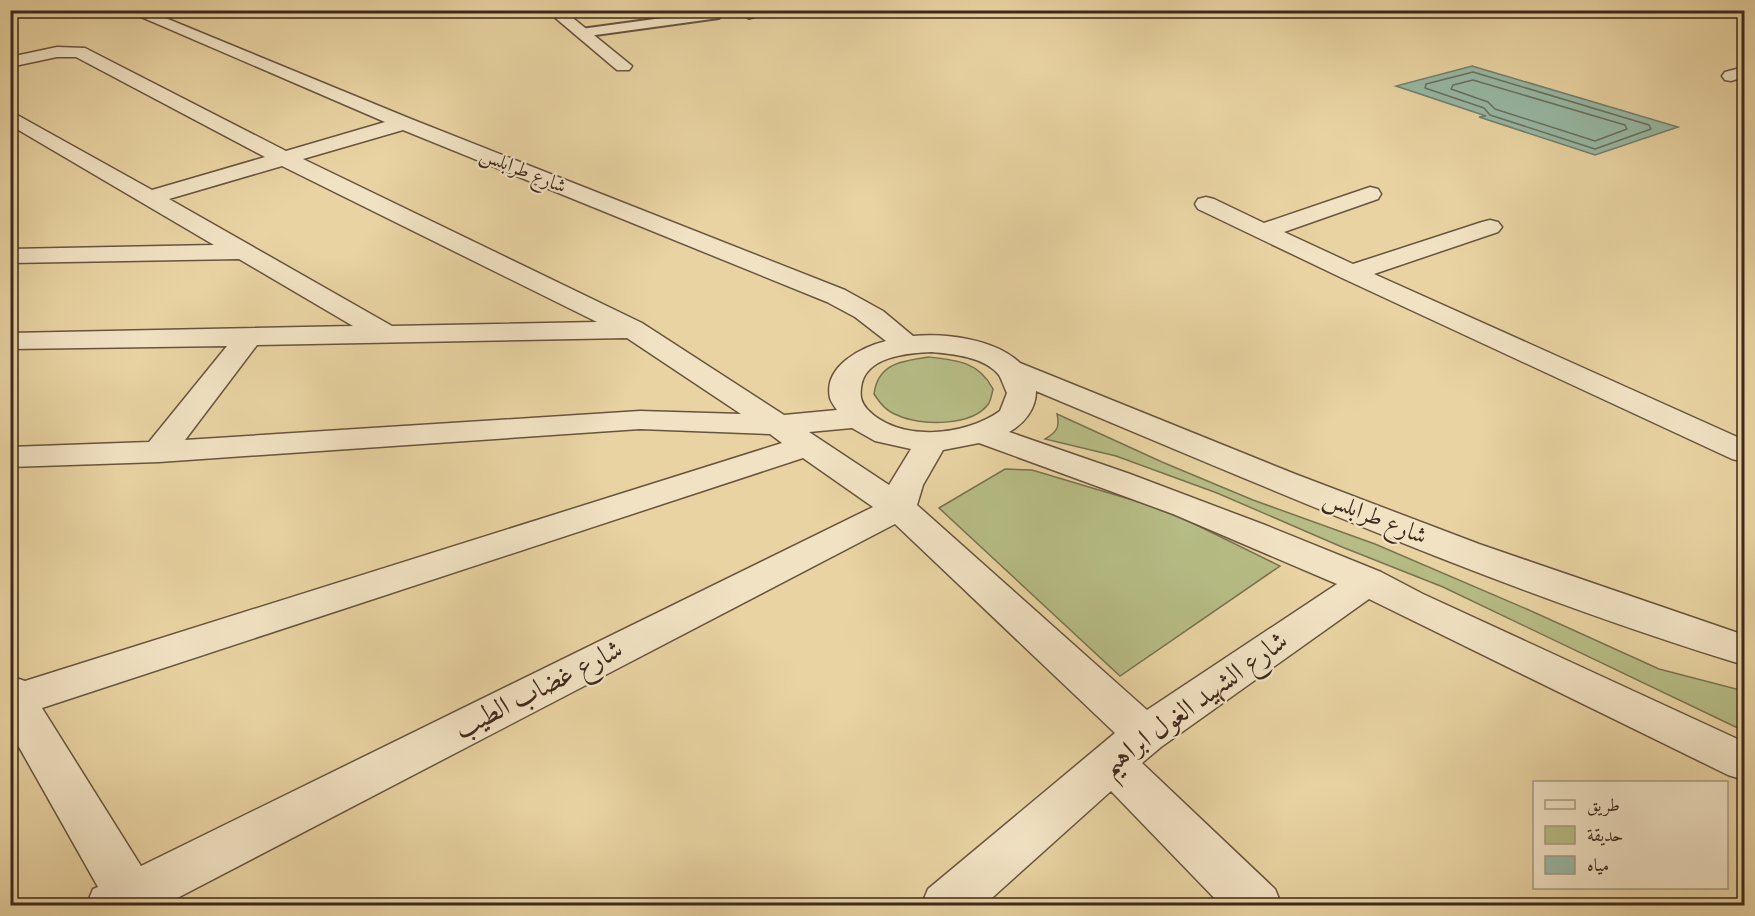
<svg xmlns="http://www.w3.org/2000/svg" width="1755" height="916" font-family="'IM FELL English',Amiri,serif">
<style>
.green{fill:#b6bc85;stroke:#7a7250;stroke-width:1.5}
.water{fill:#97b8a4;stroke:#737f6e;stroke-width:1.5}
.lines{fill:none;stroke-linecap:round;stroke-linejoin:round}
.shore{stroke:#6a7060;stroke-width:1.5}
.lane-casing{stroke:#68543e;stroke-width:4}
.street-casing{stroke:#68543e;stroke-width:3}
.lane{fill:#f1e2c3;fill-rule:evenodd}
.street{fill:#f1e2c3;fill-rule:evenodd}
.labels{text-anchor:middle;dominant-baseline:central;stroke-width:4.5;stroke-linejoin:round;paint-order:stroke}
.far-street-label{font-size:20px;fill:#3d291c;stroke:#f1e2c3}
.street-label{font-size:24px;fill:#3d291c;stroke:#f1e2c3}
.near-street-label{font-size:28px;fill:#3d291c;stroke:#f1e2c3}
</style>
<rect width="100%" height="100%" fill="#e9d3a2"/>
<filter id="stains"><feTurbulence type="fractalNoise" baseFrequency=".00333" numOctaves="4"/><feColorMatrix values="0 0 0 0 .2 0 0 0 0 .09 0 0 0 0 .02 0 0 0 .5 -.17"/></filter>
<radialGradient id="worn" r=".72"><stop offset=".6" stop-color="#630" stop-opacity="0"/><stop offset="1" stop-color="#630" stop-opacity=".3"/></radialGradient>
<g class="green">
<path d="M929 357C957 360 979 362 993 389 992 393 991 399 989 403 973 427 920 426 897 415 886 411 880 403 874 394 878 363 902 361 929 357Z"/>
<path d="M1057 414 1162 462 1253 500 1375 544 1529 610 1659 669 1744 691V731L1443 587 1342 547 1217 493 1116 456 1045 439C1057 432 1060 427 1057 414Z"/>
<polygon points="1005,469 1032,470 1166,510 1280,566 1120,676 939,508"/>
</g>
<polygon class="water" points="1472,66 1678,127 1595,155 1479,117 1486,116 1396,86"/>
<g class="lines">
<g class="shore">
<polygon points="1473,72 1649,125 1651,129 1595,149 1490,115 1484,108 1425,88 1426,84"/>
<polygon points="1473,80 1625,125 1627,129 1595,141 1495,109 1488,102 1451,89 1453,85"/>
</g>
<g class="lane-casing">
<g id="lane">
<polygon points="775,10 749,18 742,14 747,10"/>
<polygon points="714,11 721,15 719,18 581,37 574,33 581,29"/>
</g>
</g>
<g class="street-casing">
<g id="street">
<path d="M125 10H146L411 119 845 290 883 311 913 336C946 333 995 339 1020 363L1295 474 1479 544 1744 635V665C1502 591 1269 488 1036 391 1036 409 1024 424 1009 432L1130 474 1265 525 1381 572 1423 594 1744 742V780L1728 775 1369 599 1161 747 1142 763 1275 889 1282 906H1222L1111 791 983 906H921L928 889 1115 733 895 524 162 906H86L93 889 98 887 10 731V676L25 681 782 443 770 434 640 429 159 462 10 467V447L149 442 227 346 10 349V333L353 326 239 259 10 263V249L214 245 10 125V111L152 190 265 157 76 57H57L10 67V57L57 47 85 48 286 151 385 122ZM403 130 827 302 855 317 886 341C862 347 823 366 830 398 831 402 835 407 837 410L784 415 642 323 303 159ZM282 166 597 322 392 326 169 199ZM627 338 741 414 640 411 185 440 257 345ZM932 352C953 354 985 357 999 375 1002 380 1004 387 1007 393L1000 411C965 436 899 443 867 409 861 402 860 397 861 388 864 356 908 353 932 352ZM852 428 875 441 911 449 889 485 809 432ZM979 443 1173 514 1337 584 1147 710 917 505 923 485 943 450ZM803 458 873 507 141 866 42 708Z"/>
<polygon points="546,10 563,10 632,66 629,70 617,70"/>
<polygon points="1744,67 1744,77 1731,81 1725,80 1722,76 1725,72"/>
<polygon points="1370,187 1378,189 1381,194 1378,199 1284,232 1353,264 1482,222 1490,220 1498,222 1502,227 1498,232 1374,274 1744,440 1744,462 1732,459 1342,278 1198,209 1195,204 1198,199 1206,197 1214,199 1264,223"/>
</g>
</g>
<use href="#lane" class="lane"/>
<use href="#street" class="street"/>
</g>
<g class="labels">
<g class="far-street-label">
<text transform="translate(523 171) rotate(22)">شارع طرابلس</text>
</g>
<g class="street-label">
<text transform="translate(1375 518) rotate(22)">شارع طرابلس</text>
</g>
<g class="near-street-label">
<text transform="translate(539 690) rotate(-27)">شارع غضاب الطيب</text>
<text transform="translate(1195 704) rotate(-36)">شارع الشهيد الغول ابراهيم</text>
</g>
</g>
<rect width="1755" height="916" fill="none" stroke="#e9d3a2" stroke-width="36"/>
<rect x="12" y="12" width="1731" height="892" fill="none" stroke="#3d291c" stroke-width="3"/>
<rect x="18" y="18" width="1719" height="880" fill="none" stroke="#3d291c" stroke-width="1.5"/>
<rect x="1533" y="781" width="195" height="108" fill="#f1e2c3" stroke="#a99880" stroke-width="1.5"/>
<rect x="1545" y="800" width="30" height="9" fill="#f1e2c3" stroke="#a99880" stroke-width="1.5"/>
<text x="1587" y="811" font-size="18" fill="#3d291c">طريق</text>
<rect x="1545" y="826" width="30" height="18" fill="#b6bc85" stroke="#a99880" stroke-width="1.5"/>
<text x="1587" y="841" font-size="18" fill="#3d291c">حديقة</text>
<rect x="1545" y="856" width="30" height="18" fill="#97b8a4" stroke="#a99880" stroke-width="1.5"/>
<text x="1587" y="871" font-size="18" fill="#3d291c">مياه</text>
<rect width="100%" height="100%" filter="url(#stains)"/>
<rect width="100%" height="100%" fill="url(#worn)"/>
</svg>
